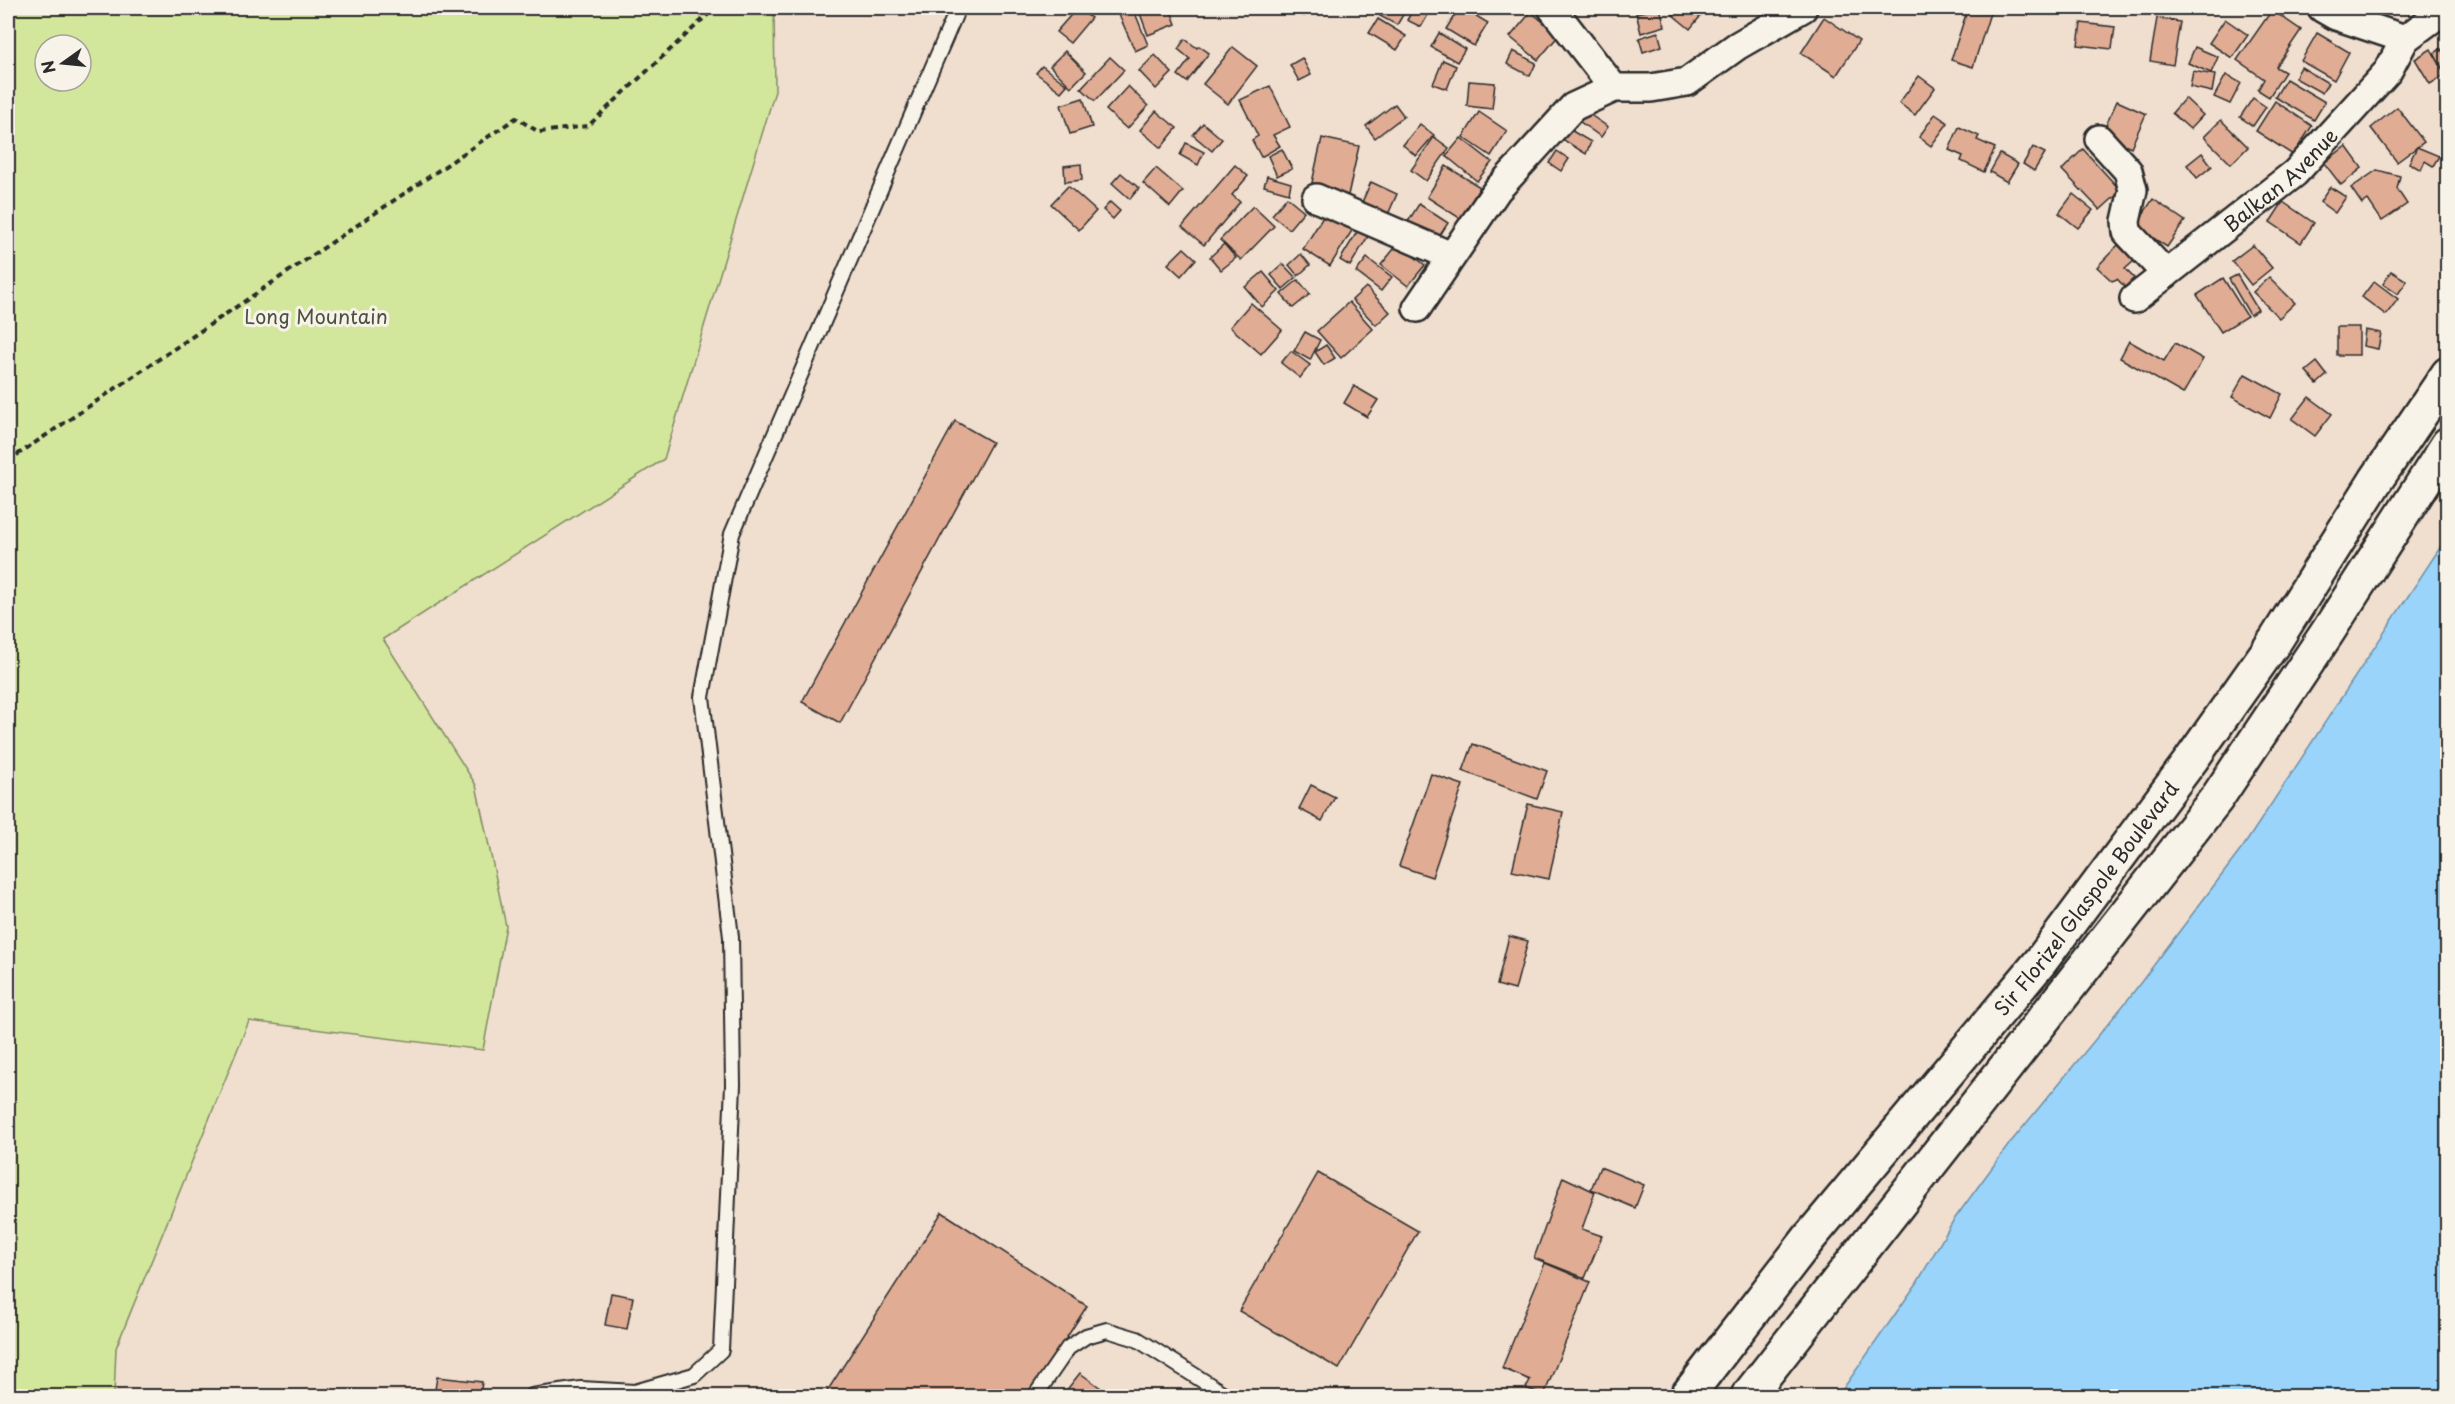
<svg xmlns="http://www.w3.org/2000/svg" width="2455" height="1404" font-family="'Playpen Sans',sans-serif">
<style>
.green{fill:#d3e79c;stroke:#7f8964;stroke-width:1.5;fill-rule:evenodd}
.water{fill:#9ad4fa;stroke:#6e90a7;stroke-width:1.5}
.building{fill:#e0ac94;stroke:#2b2b2b;stroke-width:1.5}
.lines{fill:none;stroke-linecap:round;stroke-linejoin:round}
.lane-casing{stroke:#2b2b2b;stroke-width:18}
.street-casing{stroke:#2b2b2b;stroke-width:32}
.highway-casing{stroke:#2b2b2b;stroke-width:38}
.path{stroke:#2b2b2b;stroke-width:4;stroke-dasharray:6 4.5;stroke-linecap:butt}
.lane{stroke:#f7f3e8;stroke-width:14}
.street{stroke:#f7f3e8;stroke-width:27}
.highway{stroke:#f7f3e8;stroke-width:33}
.labels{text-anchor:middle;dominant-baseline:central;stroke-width:6;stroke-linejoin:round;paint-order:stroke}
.street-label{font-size:20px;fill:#2b2b2b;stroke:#f7f3e8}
.park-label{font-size:20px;fill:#4d5142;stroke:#f7f3e8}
</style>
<rect width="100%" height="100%" fill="#f0decf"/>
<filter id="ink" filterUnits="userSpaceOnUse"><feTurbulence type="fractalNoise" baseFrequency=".0167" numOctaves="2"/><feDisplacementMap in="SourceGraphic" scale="12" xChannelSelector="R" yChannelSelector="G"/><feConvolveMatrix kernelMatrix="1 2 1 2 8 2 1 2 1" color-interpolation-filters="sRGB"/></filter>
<g filter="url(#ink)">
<path class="green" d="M8 8H774L775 91 664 459 383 639 476 785 506 926 483 1050 249 1021 116 1348 114 1396H8ZM45 45H81V81H45Z"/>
<polygon class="water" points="2447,537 2447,1396 1838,1396 1917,1283 1953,1221 2010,1143 2126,1002 2243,847"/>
<g class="building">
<polygon points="1077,8 1091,18 1070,43 1056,32"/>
<polygon points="1116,8 1133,8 1148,45 1135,51"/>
<polygon points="1138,8 1170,8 1176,24 1148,35"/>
<polygon points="1290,8 1309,8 1304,16"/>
<polygon points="1385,8 1407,8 1397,25 1380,16"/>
<polygon points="1414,8 1432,8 1421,27 1407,20"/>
<polygon points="1459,8 1463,8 1488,23 1474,46 1446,29"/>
<polygon points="1660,8 1665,26 1641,33 1636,13"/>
<polygon points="1680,8 1697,8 1703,13 1690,29 1673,15"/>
<polygon points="1968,8 1991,10 1973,67 1951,60"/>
<polygon points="2272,10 2301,30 2276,67 2285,72 2269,97 2258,90 2264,79 2237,60"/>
<polygon points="1531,12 1559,35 1538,60 1510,37"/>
<polygon points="1824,17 1859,41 1836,76 1801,53"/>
<polygon points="2157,18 2180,22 2173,65 2150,61"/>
<polygon points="1378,19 1406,36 1397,50 1369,33"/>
<polygon points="2225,19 2248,35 2232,58 2209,43"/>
<polygon points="2081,23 2115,27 2112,49 2078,45"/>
<polygon points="1658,32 1662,46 1643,52 1639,38"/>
<polygon points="1439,33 1465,49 1457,62 1431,47"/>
<polygon points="2317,33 2349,52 2334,80 2301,61"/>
<polygon points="1185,39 1197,48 1199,46 1209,53 1187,82 1178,75 1190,59 1178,49"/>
<polygon points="1233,47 1257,66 1228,104 1203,84"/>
<polygon points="2195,47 2218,57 2211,73 2188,63"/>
<polygon points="2431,49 2446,75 2430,84 2415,59"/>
<polygon points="2441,49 2448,60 2448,67 2443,70 2434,53"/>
<polygon points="1065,51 1086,72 1071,87 1050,66"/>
<polygon points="1513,51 1536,63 1530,76 1507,64"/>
<polygon points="1155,55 1172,73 1156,89 1139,71"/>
<polygon points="1110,57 1124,70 1095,101 1081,88"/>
<polygon points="1302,58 1311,75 1299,81 1290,65"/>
<polygon points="1443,60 1456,66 1447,89 1433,84"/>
<polygon points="1042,66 1067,85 1061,92 1036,73"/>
<polygon points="2301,67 2328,83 2322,93 2295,78"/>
<polygon points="2193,71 2215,75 2212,92 2190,87"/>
<polygon points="2226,75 2241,83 2230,104 2214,97"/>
<polygon points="1919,76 1935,88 1915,115 1899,103"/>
<polygon points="2286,79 2325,102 2314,120 2275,97"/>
<polygon points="1469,81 1495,83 1492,109 1467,106"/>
<polygon points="1128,86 1148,106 1127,129 1106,110"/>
<polygon points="1270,86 1290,127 1273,135 1280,146 1261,157 1252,140 1258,136 1240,100"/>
<polygon points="1083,98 1092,127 1070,134 1061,105"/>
<polygon points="2185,98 2203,115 2190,129 2172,113"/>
<polygon points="2253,98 2266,107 2253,126 2240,117"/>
<polygon points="2117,101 2146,114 2131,147 2102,134"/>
<polygon points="2275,101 2312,126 2293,155 2256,131"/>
<polygon points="1395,104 1404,116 1375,138 1366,126"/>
<polygon points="2397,107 2424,142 2397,162 2371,128"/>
<polygon points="1156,111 1177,128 1161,148 1140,130"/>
<polygon points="1479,112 1507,131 1491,156 1463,137"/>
<polygon points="1586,112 1608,127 1601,137 1579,121"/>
<polygon points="1935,114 1948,123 1931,146 1919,137"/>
<polygon points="2221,120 2248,147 2231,164 2204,137"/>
<polygon points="1203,123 1222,139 1212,151 1193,135"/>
<polygon points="1420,124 1434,135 1416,156 1403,145"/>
<polygon points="1959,127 1979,136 1977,140 1995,148 1984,172 1961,161 1963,156 1949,150"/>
<polygon points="1567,128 1591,142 1586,154 1562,139"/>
<polygon points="1434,137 1449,148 1426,181 1411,170"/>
<polygon points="1322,138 1359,146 1348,195 1311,187"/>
<polygon points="1461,138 1492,162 1477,181 1446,156"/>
<polygon points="1186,143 1204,152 1198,165 1180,155"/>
<polygon points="2346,146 2362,168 2341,185 2324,163"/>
<polygon points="2033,147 2045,153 2034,171 2023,164"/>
<polygon points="2417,147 2439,156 2433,166 2425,161 2421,170 2409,163"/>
<polygon points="1282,149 1292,169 1277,176 1268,156"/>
<polygon points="2083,149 2121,191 2100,210 2062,170"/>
<polygon points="1557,151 1569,159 1561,171 1549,163"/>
<polygon points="2202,153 2212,166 2197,178 2187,165"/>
<polygon points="2000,154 2018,164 2007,182 1990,172"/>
<polygon points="1081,164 1082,180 1065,182 1064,166"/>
<polygon points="1235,165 1248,176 1232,195 1240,202 1204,245 1182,227"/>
<polygon points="1446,166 1480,187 1461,219 1427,197"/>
<polygon points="1156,168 1183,191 1170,207 1143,183"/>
<polygon points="2377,170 2400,176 2397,189 2407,204 2382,221 2368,200 2362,204 2351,188"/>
<polygon points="1121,173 1139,188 1130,199 1112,183"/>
<polygon points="1267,176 1291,183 1289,193 1264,186"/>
<polygon points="1371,182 1397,194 1385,221 1359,209"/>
<polygon points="1068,186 1096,211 1079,230 1051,204"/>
<polygon points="2330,187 2346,197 2335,213 2320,202"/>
<polygon points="2073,194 2093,210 2078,228 2059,213"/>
<polygon points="1287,197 1304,211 1289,229 1272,215"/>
<polygon points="2153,199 2185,221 2167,247 2135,226"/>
<polygon points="1110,202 1120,211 1113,219 1103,210"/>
<polygon points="2283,202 2314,223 2301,243 2270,222"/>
<polygon points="1419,204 1448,223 1433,246 1404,228"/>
<polygon points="1253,206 1274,226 1241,260 1220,240"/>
<polygon points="1326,212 1353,229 1330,266 1303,249"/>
<polygon points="1360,227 1370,233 1350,266 1340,260"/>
<polygon points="1224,244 1236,258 1221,270 1210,257"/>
<polygon points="1398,244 1425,265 1408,286 1381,265"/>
<polygon points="2118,245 2134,261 2125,269 2134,278 2125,287 2117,279 2112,281 2097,267"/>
<polygon points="2253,245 2272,268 2251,285 2232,261"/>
<polygon points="1184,248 1196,259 1181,276 1168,264"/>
<polygon points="1301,254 1310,265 1298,276 1289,265"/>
<polygon points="1367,258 1392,277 1381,291 1356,272"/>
<polygon points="1283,264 1296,278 1283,289 1271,275"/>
<polygon points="2391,271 2407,281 2398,294 2383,284"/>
<polygon points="1263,272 1279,291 1262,307 1245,287"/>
<polygon points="2237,275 2258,310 2250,315 2229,279"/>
<polygon points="2269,277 2295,303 2279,318 2253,292"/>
<polygon points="2223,278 2247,316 2221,332 2197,295"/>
<polygon points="1298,280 1310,294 1293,308 1281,294"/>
<polygon points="2374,281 2398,299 2386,315 2362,297"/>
<polygon points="1366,287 1390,312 1376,325 1352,300"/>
<polygon points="1349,302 1373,329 1341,358 1317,331"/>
<polygon points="1251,303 1282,330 1261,354 1230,327"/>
<rect x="2337" y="327" width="22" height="28"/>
<polygon points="2365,330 2381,333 2378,349 2363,346"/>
<polygon points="1305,332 1320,340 1310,360 1294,351"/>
<polygon points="2129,341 2164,361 2175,343 2203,359 2183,394 2120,358"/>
<polygon points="1326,345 1335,358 1324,365 1315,352"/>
<polygon points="1291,351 1310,365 1300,378 1281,363"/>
<polygon points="2317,362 2327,375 2317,384 2306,371"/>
<polygon points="2245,374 2282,394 2270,418 2232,397"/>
<polygon points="1354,386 1378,400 1367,417 1344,403"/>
<polygon points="2309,397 2332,414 2315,436 2292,419"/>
<polygon points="955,421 992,442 840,723 802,702"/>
<polygon points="1473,744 1547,771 1537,799 1463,771"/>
<polygon points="1431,774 1463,785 1432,877 1399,866"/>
<polygon points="1311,785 1335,797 1322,821 1299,809"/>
<polygon points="1528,804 1563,812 1549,879 1512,871"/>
<polygon points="1509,936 1528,941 1515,990 1497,985"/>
<polygon points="1600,1167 1644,1185 1635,1208 1591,1189"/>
<polygon points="1318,1173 1418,1231 1339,1369 1239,1311"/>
<polygon points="1563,1177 1595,1192 1582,1229 1602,1236 1585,1278 1534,1258"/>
<polygon points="942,1212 1087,1306 1029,1396 824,1396"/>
<polygon points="1545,1263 1590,1282 1544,1395 1526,1388 1530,1380 1502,1368"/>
<polygon points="611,1293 633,1297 627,1329 605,1325"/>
<polygon points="1080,1373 1112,1396 1062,1396"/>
<polygon points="437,1377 482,1382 480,1396 434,1396"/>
</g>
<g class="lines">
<g class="lane-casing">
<g id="lane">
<polyline points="532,1396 581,1389 635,1392 694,1375 721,1350 733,1085 731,937 702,697 732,534 958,8"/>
<polyline points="1035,1396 1068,1348 1086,1336 1107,1330 1137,1339 1227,1396"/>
</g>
</g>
<g class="street-casing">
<g id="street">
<polyline points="1552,8 1614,88"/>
<polyline points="2322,8 2336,16 2405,39"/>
<polyline points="2099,139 2128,171 2133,190 2126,221 2127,232 2166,274"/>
<polyline points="1316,198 1451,256"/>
<path id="s1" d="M2134 299 2295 173 2388 71 2405 39 2447 8"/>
<polyline points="1417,308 1497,190 1573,107 1614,88 1651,88 1687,82 1737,46 1803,8"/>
</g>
</g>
<g class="highway-casing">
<g id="highway">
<path id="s2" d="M1687 1396 1810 1237 2041 961 2191 760 2275 641 2376 480 2448 374"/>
<polyline points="1748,1396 2217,798 2327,633 2448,444"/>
</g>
</g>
<polyline class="path" points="8,461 516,118 539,132 588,126 715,8"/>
<use href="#lane" class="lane"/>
<use href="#street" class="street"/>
<use href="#highway" class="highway"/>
</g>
</g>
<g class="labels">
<g class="street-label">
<text stroke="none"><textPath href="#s1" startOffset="189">Balkan Avenue</textPath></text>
<text stroke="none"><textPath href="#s2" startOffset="638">Sir Florizel Glaspole Boulevard</textPath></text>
</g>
<g class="park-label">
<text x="316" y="316">Long Mountain</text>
</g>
</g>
<rect width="2455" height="1404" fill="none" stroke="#f7f3e8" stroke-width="30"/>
<rect x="15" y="15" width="2425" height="1374" fill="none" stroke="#2b2b2b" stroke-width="2" filter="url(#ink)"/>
<g transform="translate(63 63) rotate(255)"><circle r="28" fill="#f7f3e8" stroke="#a5a39c" stroke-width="1.5"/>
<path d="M0-4.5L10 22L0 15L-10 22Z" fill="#2b2b2b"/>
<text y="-9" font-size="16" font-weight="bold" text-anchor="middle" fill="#2b2b2b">N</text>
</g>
</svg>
